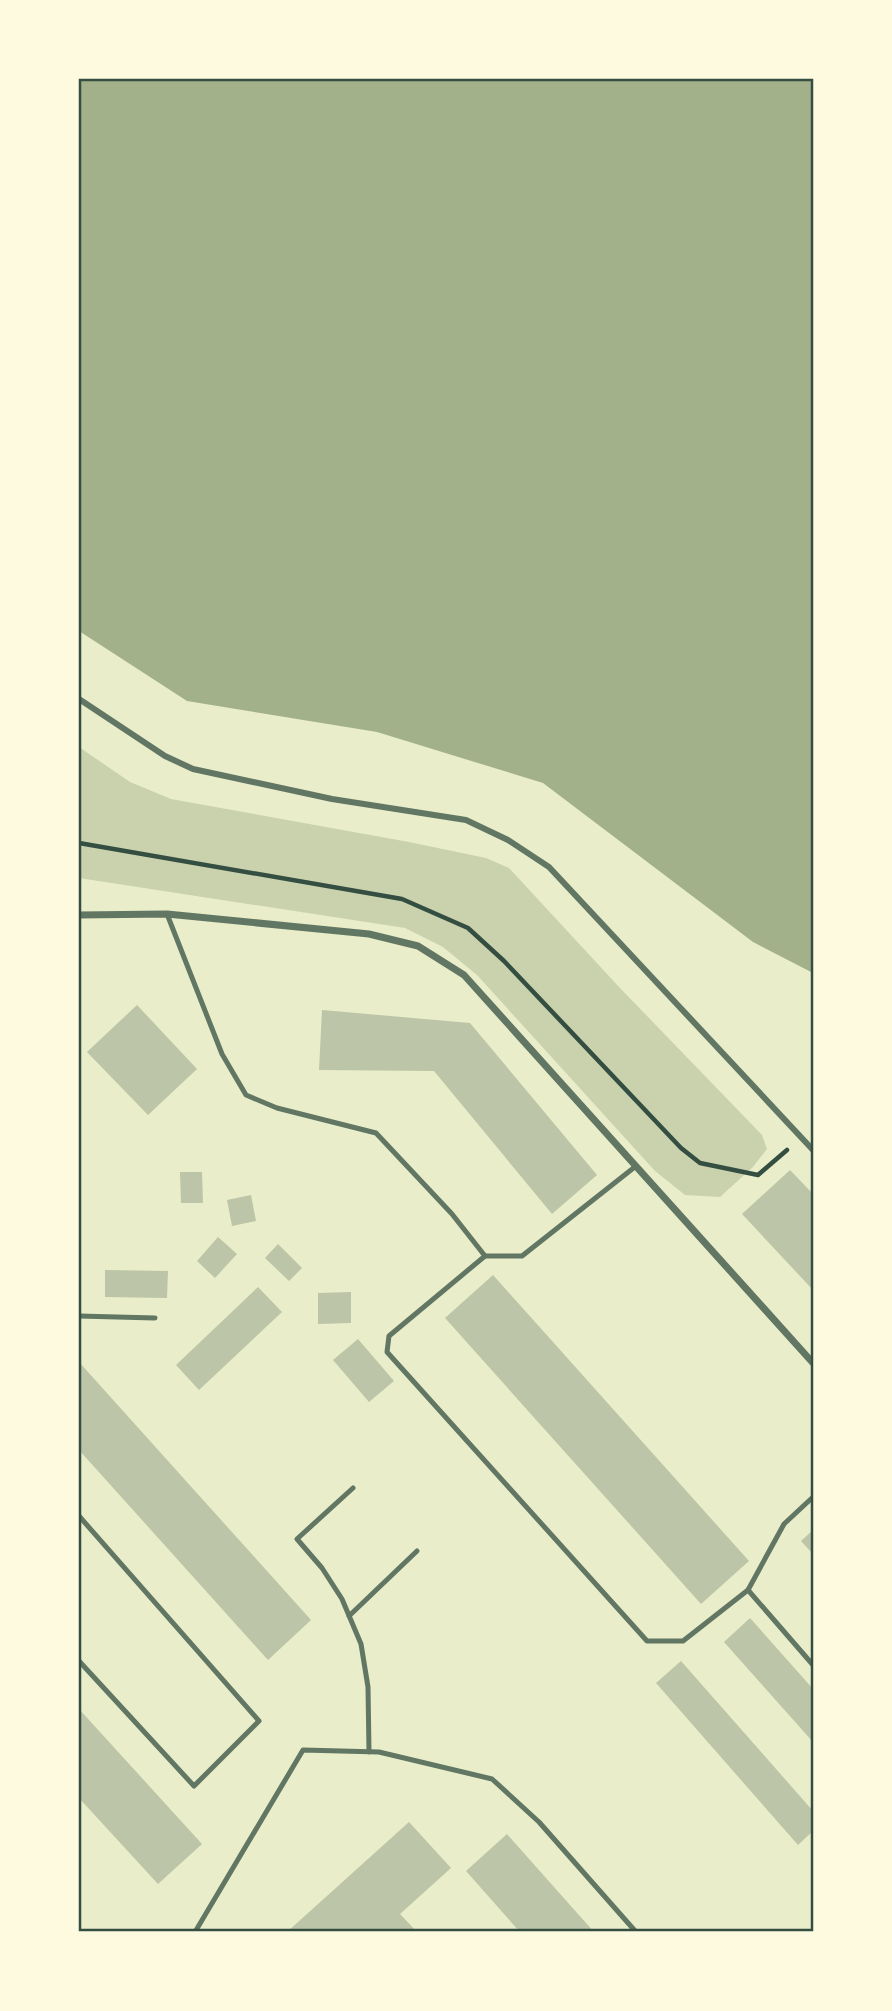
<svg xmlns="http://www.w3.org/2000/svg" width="892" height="2011" font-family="'Fira Sans',sans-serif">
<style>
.green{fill:#cad2ad}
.water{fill:#a3b18a}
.building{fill:#bcc5a7}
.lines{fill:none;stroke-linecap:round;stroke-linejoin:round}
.path{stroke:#344e41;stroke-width:4.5}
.service{stroke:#617663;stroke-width:5}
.pedestrian{stroke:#617663;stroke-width:6}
.minor{stroke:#617663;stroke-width:7}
.neatline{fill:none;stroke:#344e41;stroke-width:2.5}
</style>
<rect width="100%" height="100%" fill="#e9edc9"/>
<polygon class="green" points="79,747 130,782 171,799 409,842 486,858 509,868 620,988 762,1135 767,1149 753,1167 720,1197 685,1195 655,1171 477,975 443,947 405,928 79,878"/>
<polygon class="water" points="79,79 813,79 813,973 753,942 543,783 377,732 187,701 79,631"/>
<g class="building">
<polygon points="137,1005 197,1069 148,1115 87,1052"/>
<polygon points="322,1010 470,1023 597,1175 552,1214 434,1071 319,1070"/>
<polygon points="790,1170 813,1194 813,1290 742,1214"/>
<polygon points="180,1172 202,1172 203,1203 181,1203"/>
<polygon points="251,1195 256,1221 232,1226 227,1200"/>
<polygon points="218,1237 237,1254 215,1278 197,1261"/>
<polygon points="278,1244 302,1268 289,1281 265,1258"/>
<polygon points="105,1270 168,1271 167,1298 105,1297"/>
<polygon points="493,1275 749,1561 701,1604 445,1318"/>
<polygon points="258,1287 282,1312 199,1390 176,1365"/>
<polygon points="351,1292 351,1323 318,1324 318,1293"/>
<polygon points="358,1339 394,1381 369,1402 333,1360"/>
<polygon points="79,1362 311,1620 268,1660 79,1450"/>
<polygon points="813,1530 813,1554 801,1541"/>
<polygon points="750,1618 813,1689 813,1742 724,1642"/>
<polygon points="681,1661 813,1811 813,1831 798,1845 656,1683"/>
<polygon points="79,1709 202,1844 158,1884 79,1798"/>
<polygon points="409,1822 451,1868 400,1914 417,1932 287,1932"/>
<polygon points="507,1834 594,1932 520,1932 466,1871"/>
</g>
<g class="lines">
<polyline class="path" points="79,843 402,899 468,928 504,961 681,1148 700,1163 758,1175 787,1150"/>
<g class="service">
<polyline points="167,914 222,1054 246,1095 277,1108 376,1133 452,1214 485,1256"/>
<polyline points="636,1166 522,1256 485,1256 389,1336 387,1352 647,1641 683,1641 748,1590 813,1665"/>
<polyline points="79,1316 155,1318"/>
<polyline points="353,1488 297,1539 322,1568 342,1599 361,1644 368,1687 369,1752"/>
<polyline points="79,1516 259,1721 194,1786 79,1661"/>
<polyline points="748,1590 784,1524 813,1497"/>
<polyline points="349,1616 417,1551"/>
<polyline points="195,1932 303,1750 379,1752 492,1779 539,1822 636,1932"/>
</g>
<polyline class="pedestrian" points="79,699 165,756 193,769 332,799 466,820 508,840 549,867 813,1150"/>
<polyline class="minor" points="79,915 167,914 369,934 418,946 464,975 813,1363"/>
</g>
<rect width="892" height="2011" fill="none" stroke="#fefae0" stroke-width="161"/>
<rect x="80" y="80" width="732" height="1850" class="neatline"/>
</svg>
